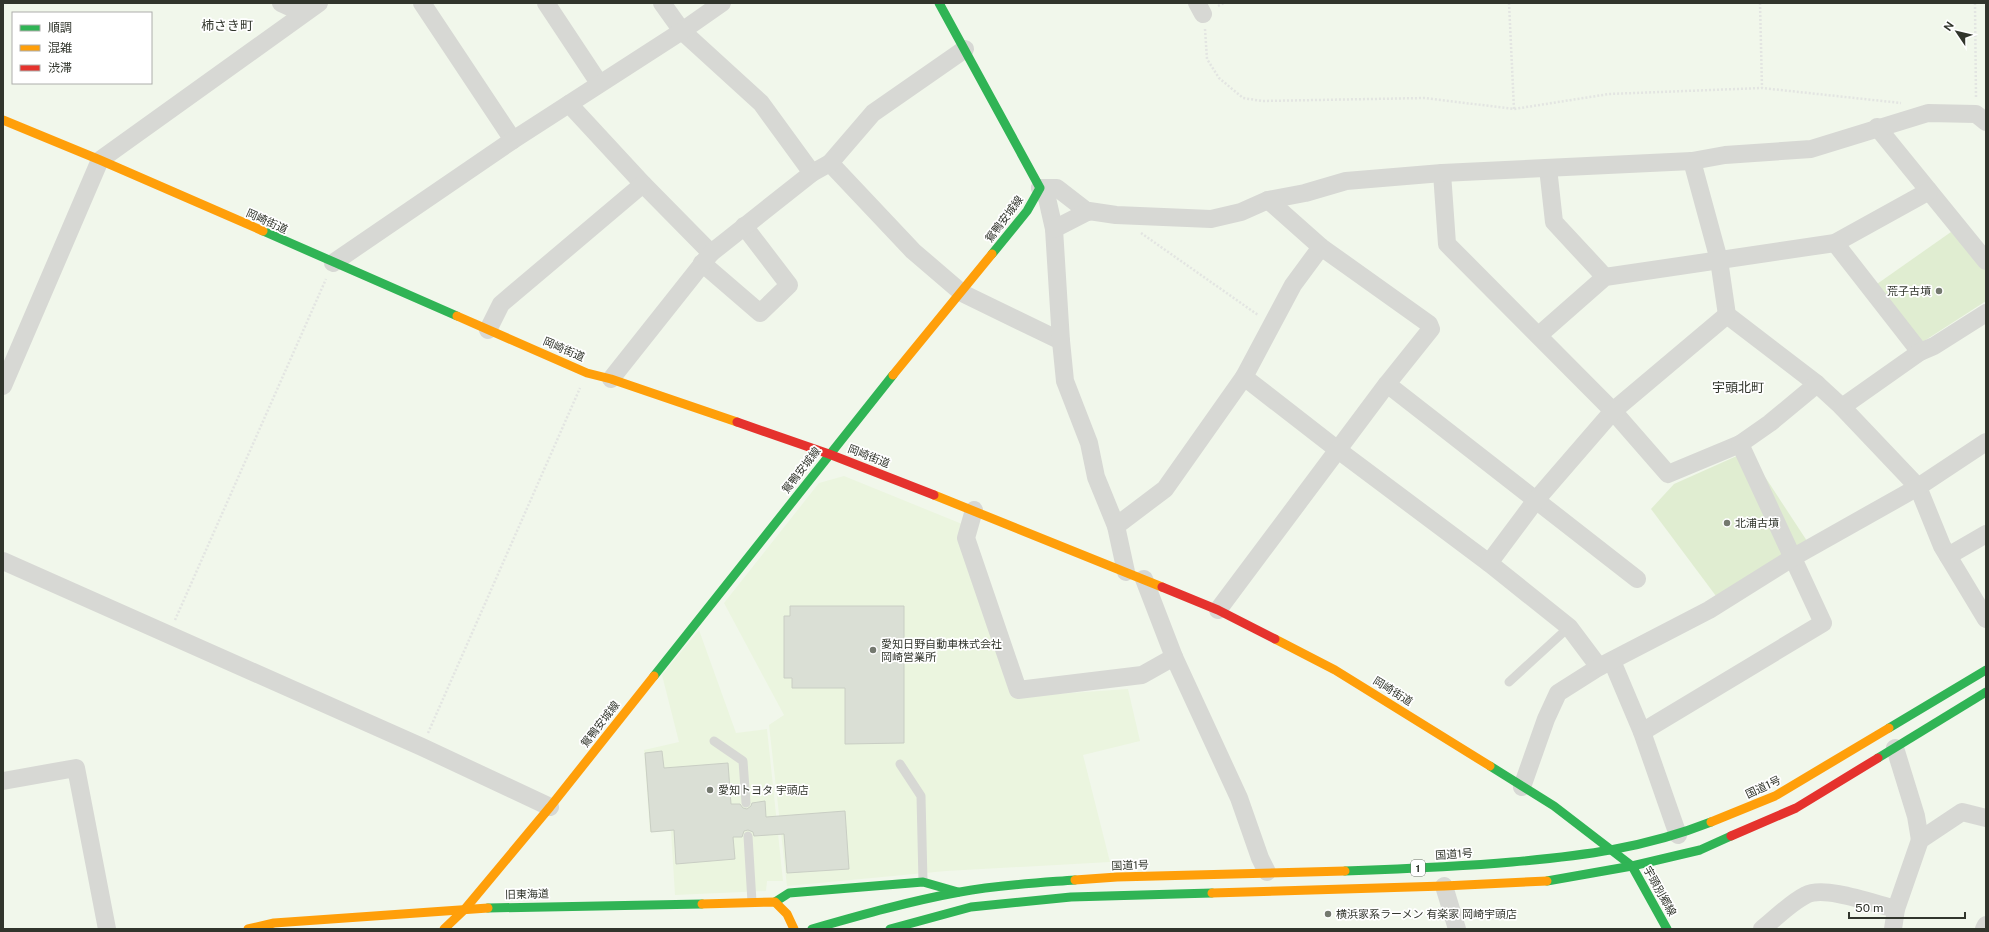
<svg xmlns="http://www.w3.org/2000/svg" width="1989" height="932" font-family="'Public Sans','Noto Sans JP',sans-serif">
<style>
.built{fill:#ebf5df}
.green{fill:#e0edd1}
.building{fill:#dadfd5;stroke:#c9cec4}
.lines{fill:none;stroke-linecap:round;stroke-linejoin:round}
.path{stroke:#e3e5e2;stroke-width:2.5;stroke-dasharray:2 2;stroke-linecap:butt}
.lane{stroke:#d7d8d4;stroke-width:9}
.street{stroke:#d7d8d4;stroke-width:18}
.fast{stroke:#30b455;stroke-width:9}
.slow{stroke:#ff9f0a;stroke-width:9}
.jam{stroke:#e5322d;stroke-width:9}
.poi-dot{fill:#74796f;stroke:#fff;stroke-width:1.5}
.labels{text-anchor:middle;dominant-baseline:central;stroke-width:3.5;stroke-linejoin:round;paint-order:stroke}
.shield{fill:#fff;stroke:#6f726b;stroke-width:1}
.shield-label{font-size:10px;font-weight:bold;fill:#31352c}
.street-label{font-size:11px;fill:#31352c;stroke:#fff}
.poi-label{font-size:11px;fill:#31352c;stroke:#fff;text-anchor:start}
.quarter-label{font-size:13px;fill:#31352c;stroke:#fff}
</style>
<rect width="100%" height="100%" fill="#f1f7eb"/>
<g class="built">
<polygon points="844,476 962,524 958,537 1011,697 1128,689 1140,741 1083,755 1110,862 946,871 787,886 769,725 784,715 724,603 819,483"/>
<polygon points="699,630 736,733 767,729 783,881 767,881 766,891 675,895 671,831 650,832 644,750 679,742 662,675"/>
</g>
<g class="green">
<polygon points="1951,232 1986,271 1986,301 1921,343 1877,284"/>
<polygon points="1748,451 1809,544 1716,596 1651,509 1674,484"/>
</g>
<g class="building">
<polygon points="790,606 904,606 904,743 845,744 845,688 792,688 792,678 784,678 784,616 790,616"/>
<polygon points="662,751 664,768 728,763 731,804 740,804 743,808 747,809 751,806 752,803 765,801 766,817 845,811 849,869 787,873 784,834 754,836 753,832 748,830 744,831 742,837 733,837 735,859 676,864 674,830 651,832 645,753"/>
</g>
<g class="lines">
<g class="path">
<polyline points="1509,3 1514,109"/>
<polyline points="1760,3 1762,88"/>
<polyline points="1975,3 1976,98"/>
<polyline points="1218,6 1224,3"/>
<polyline points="1205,29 1207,59 1219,78 1243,98 1262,101 1425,98 1514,109 1609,94 1762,88 1901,103"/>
<polyline points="1141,233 1258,315"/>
<polyline points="175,620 326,279"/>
<polyline points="428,733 580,388"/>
</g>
<g class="lane">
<polyline points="1509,682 1569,627"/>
<polyline points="714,741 743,761 746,803"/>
<polyline points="900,764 921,796 923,882"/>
<polyline points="748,836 752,902"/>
</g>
<g class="street">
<polyline points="281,3 303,13"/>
<polyline points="422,3 513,140"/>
<polyline points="546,3 599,83"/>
<polyline points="662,3 682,31 761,103 812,173"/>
<polyline points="1197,3 1203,14"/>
<polyline points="569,104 643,184 711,253"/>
<polyline points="1877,127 1986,261"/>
<polyline points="1692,161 1719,260 1727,315 1817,384 1842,407 1918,487 1942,546 1986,619"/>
<polyline points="830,163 913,251 962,293 1061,341"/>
<polyline points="1548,168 1554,222 1605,277"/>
<polyline points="1442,173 1447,244 1613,411 1668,474 1740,444"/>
<polyline points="1040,188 1047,198 1054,229 1061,341 1065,381 1089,443 1096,477 1116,526 1126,572"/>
<polyline points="1040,188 1057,188 1088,212"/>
<polyline points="1054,229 1089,211 1116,215 1211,219 1241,212 1268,200 1305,193 1346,181 1442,173 1692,161 1725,155 1811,149 1928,113 1976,114 1986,122"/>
<polyline points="1835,243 1920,352"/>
<polyline points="333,263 513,140 682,31 722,3"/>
<polyline points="702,263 760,313 789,285 744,226"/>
<polyline points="488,330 501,304 643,184"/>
<polyline points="1539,335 1605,277 1835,243 1929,191"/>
<polyline points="1244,377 1338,450 1489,563 1569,627 1599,667"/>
<polyline points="611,379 711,253 812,173 830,163 873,113 965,49"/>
<polyline points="1387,384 1637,579"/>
<polyline points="3,386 100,160 319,3"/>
<polyline points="1842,407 1920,352 1934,346 1986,313"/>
<polyline points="974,510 966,538 1018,690 1142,675 1174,657"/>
<polyline points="1116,526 1165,489 1244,377 1293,285 1321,247"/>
<polyline points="1948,556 1986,534"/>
<polyline points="3,561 422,747 550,807"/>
<polyline points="1489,563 1536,500 1613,411 1727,315"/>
<polyline points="1144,579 1174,657 1239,798 1260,858 1267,872"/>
<polyline points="1218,610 1387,384 1431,329 1429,324 1321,247 1268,200"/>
<polyline points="1612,661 1642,732 1678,835"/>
<polyline points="1642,732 1823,623 1740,444 1770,423 1817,384"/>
<polyline points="1895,748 1916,816 1920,840"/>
<polyline points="3,781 76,768 107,929"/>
<polyline points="1522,787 1546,719 1558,693 1599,667 1709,610 1792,558 1918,487 1986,442"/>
<polyline points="1444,886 1457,929"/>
<path d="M 1762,929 C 1776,918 1790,903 1806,895 C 1824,885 1875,904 1896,909"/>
<polyline points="1893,929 1896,909 1920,840 1962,812 1986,818"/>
<polyline points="1984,929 1986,925"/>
</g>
<g class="fast">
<polyline points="939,3 1040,188 1027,211 992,254"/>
<polyline points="263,231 457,316"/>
<polyline points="654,676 893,375"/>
<polyline points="1889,728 1986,670"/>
<polyline points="1878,758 1986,692"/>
<polyline points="1490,766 1554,806 1632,866 1667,929"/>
<path d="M 1345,871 C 1401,869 1457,867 1512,862 C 1582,856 1645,848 1711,822"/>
<polyline points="1547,881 1632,866 1700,850 1731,836"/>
<polyline points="775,902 789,893 923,882 958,892"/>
<polyline points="488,908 702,904"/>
<path d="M 812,929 C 861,915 910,901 960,892 C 998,885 1036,883 1075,880"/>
<polyline points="890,929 971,907 1071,897 1212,893"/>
</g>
<g class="slow">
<polyline points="3,120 100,160 263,231"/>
<polyline points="457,316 587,373 611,379 737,422"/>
<polyline points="893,375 992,254"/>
<polyline points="934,495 1162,587"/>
<polyline points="1275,639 1335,670 1490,766"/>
<polyline points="1711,822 1775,796 1889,728"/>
<polyline points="1075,880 1117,877 1345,871"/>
<polyline points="1212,893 1444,886 1547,881"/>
<polyline points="702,904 775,902 787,914 794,929"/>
<polyline points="248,929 274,923 488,908"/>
<polyline points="444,929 465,909 550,807 654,676"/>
</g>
<g class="jam">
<polyline points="737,422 829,454 934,495"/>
<polyline points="1162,587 1218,610 1275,639"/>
<polyline points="1731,836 1796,808 1878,758"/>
</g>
</g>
<g class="poi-dot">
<circle cx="1939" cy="291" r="4"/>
<circle cx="1727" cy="523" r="4"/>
<circle cx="873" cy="650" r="4"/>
<circle cx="710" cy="790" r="4"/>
<circle cx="1328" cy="914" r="4"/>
</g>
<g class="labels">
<rect class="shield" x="1411" y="860" width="14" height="16" rx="3"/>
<g class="shield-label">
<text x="1418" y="868">1</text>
</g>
<g class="street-label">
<text transform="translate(1004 219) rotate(-53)">鴛鴨安城線</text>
<text transform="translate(267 221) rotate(24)">岡崎街道</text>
<text transform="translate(564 349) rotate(23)">岡崎街道</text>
<text transform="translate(869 456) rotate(21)">岡崎街道</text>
<text transform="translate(801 470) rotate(-52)">鴛鴨安城線</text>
<text transform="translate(1393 691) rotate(32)">岡崎街道</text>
<text transform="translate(600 724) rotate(-52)">鴛鴨安城線</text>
<text transform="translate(1763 787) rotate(-25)">国道1号</text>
<text transform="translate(1454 854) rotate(-4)">国道1号</text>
<text transform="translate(1130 865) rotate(-2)">国道1号</text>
<text transform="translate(1660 891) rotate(61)">宇頭別郷線</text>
<text transform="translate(527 894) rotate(-1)">旧東海道</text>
</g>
<g class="poi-label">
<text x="1931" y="291" text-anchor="end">荒子古墳</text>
<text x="1735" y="523">北浦古墳</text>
<text x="881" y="644">愛知日野自動車株式会社<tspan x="881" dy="13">岡崎営業所</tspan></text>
<text x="718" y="790">愛知トヨタ 宇頭店</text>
<text x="1336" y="914">横浜家系ラーメン 有楽家 岡崎宇頭店</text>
</g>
<g class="quarter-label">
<text x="227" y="25">柿さき町</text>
<text x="1738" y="387">宇頭北町</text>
</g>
</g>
<rect width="1989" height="932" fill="none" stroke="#31352c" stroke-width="8"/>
<rect x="12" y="12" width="140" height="72" fill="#ffffff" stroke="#adaeab"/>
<rect x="20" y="25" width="20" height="6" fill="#30b455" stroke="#adaeab"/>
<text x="48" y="32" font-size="12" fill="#31352c">順調</text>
<rect x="20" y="45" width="20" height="6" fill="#ff9f0a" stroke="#adaeab"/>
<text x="48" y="52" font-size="12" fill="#31352c">混雑</text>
<rect x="20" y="65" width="20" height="6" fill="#e5322d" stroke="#adaeab"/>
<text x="48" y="72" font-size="12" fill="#31352c">渋滞</text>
<g transform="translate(1957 32) rotate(305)" stroke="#ffffff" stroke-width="3" paint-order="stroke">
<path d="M0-3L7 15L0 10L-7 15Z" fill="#31352c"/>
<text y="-6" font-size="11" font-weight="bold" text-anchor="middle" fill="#31352c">N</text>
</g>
<path d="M1849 912v6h116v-6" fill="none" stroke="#31352c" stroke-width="2"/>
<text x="1855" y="912" font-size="12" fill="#31352c" stroke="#ffffff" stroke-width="3" paint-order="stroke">50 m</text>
</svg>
